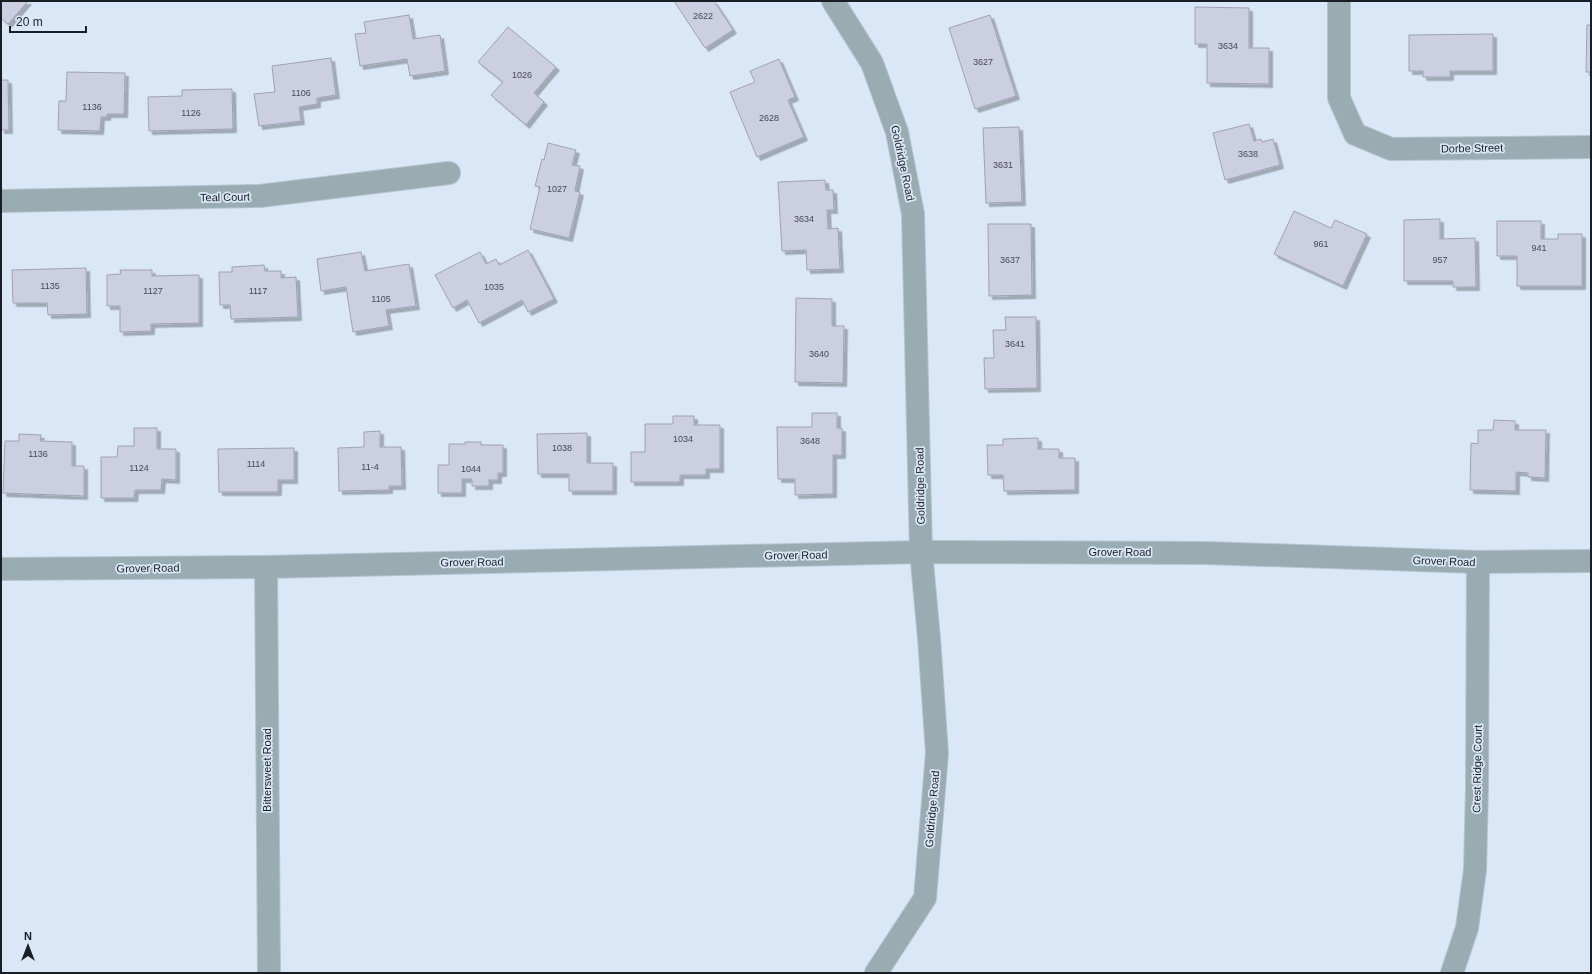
<svg xmlns="http://www.w3.org/2000/svg" width="1592" height="974" font-family="Helvetica,sans-serif">
<style>
.building{fill:#cccee1;stroke:#a0a2b4;filter:url(#shadow)}
.lines{fill:none;stroke-linecap:round;stroke-linejoin:round}
.minor-casing{stroke:#b6c3d0;stroke-width:24}
.minor{stroke:#99acb2;stroke-width:22}
.labels{text-anchor:middle;dominant-baseline:central;stroke-width:3.5;stroke-linejoin:round;paint-order:stroke}
.number-label{font-size:9px;fill:#464a53}
.street-label{font-size:11px;fill:#191e24;stroke:#d9e7f6}
</style>
<defs>
<filter id="shadow"><feDropShadow dx="3.5" dy="3.5" stdDeviation="0" flood-color="#0004"/></filter>
</defs>
<rect width="100%" height="100%" fill="#d9e7f6"/>
<g class="building">
<polygon points="1,1 28,1 8,24 1,18"/>
<polygon points="674,1 714,1 733,30 705,48"/>
<polygon points="1195,7 1249,8 1249,48 1269,48 1269,84 1207,83 1207,44 1195,44"/>
<polygon points="409,15 413,39 440,35 445,71 410,76 407,59 360,66 355,34 366,33 364,22"/>
<polygon points="990,15 1016,96 975,109 949,28"/>
<polygon points="1587,25 1591,25 1591,72 1586,72"/>
<polygon points="508,27 556,67 534,93 544,102 526,125 491,95 503,82 478,62"/>
<polygon points="1493,34 1493,71 1450,71 1450,77 1423,77 1423,71 1409,71 1409,35"/>
<polygon points="331,58 336,95 317,98 317,104 299,107 301,121 259,126 254,94 275,92 272,66"/>
<polygon points="779,59 795,97 788,100 804,137 757,157 730,92 755,82 750,71"/>
<polygon points="67,72 125,73 124,114 107,114 107,117 101,117 100,131 58,130 59,101 66,101"/>
<polygon points="1,80 8,80 9,130 1,130"/>
<polygon points="232,89 233,129 149,131 148,97 182,96 182,90"/>
<polygon points="1249,124 1254,141 1261,139 1262,142 1273,139 1280,165 1225,180 1213,133"/>
<polygon points="1019,127 1022,202 986,203 983,128"/>
<polygon points="548,143 576,150 572,165 580,166 575,191 580,192 569,238 530,229 540,187 535,186 542,159 544,160"/>
<polygon points="825,180 826,190 833,190 834,210 827,210 828,229 838,228 840,269 807,270 806,250 782,251 778,182"/>
<polygon points="1294,211 1331,228 1335,220 1367,234 1343,286 1274,254"/>
<polygon points="1440,219 1440,239 1475,238 1476,287 1453,287 1453,281 1404,281 1404,220"/>
<polygon points="1497,221 1541,221 1541,239 1558,239 1558,234 1582,234 1582,286 1517,286 1517,256 1497,256"/>
<polygon points="988,224 1031,224 1032,295 989,296"/>
<polygon points="528,250 554,299 528,312 522,300 479,323 467,300 453,308 435,275 480,252 486,264 496,259 499,265"/>
<polygon points="361,252 365,271 409,264 416,306 386,310 389,326 353,332 346,287 321,291 317,259"/>
<polygon points="264,265 265,271 281,271 281,278 296,277 298,317 231,319 230,305 220,305 219,272 232,272 232,267"/>
<polygon points="86,268 87,314 48,315 47,303 13,303 12,270"/>
<polygon points="120,270 152,270 152,276 199,275 199,323 151,324 151,331 120,332 120,306 107,306 107,275 121,274"/>
<polygon points="796,298 832,299 832,326 844,326 843,383 795,382"/>
<polygon points="1005,317 1036,317 1037,388 985,389 984,358 994,358 993,330 1006,330"/>
<polygon points="812,413 837,413 837,428 842,428 842,455 833,455 833,494 795,495 795,479 778,479 777,427 812,427"/>
<polygon points="673,416 694,416 694,425 720,425 720,469 706,469 706,475 680,475 680,482 631,482 631,452 645,452 645,424 673,424"/>
<polygon points="1494,420 1515,421 1515,430 1546,430 1545,478 1528,477 1528,473 1516,472 1516,491 1470,490 1471,443 1478,444 1478,430 1493,430"/>
<polygon points="134,428 157,428 157,449 176,449 176,480 162,479 161,490 135,490 134,498 101,498 101,457 117,457 118,446 134,446"/>
<polygon points="380,431 380,447 401,447 402,486 389,486 389,490 339,491 338,448 364,447 364,432"/>
<polygon points="587,433 587,463 613,463 613,491 569,491 569,474 538,474 537,434"/>
<polygon points="19,434 41,435 40,441 72,442 72,466 84,466 84,496 3,493 5,441 19,441"/>
<polygon points="1038,438 1038,449 1059,449 1059,458 1075,458 1075,490 1004,491 1003,475 988,475 987,445 1003,445 1003,439"/>
<polygon points="465,442 481,442 481,445 503,445 503,473 498,473 498,480 489,480 489,486 472,486 472,479 462,479 462,493 438,493 438,465 449,465 449,444 465,444"/>
<polygon points="294,448 294,480 278,480 278,492 219,492 218,449"/>
</g>
<g class="lines">
<g class="minor-casing">
<g id="minor">
<polyline points="833,1 872,63 897,132 913,214 921,552 929,638 937,753 925,898 876,973"/>
<polyline points="1339,1 1339,98 1355,134 1391,149 1591,147"/>
<polyline points="1,201 260,196 449,173"/>
<polyline points="266,567 269,973"/>
<polyline points="1,569 266,567 921,552 1206,553 1478,562 1591,561"/>
<polyline points="1452,973 1467,928 1475,870 1477,789 1478,562"/>
</g>
</g>
<use href="#minor" class="minor"/>
</g>
<g class="labels">
<g class="number-label">
<text x="703" y="16">2622</text>
<text x="1228" y="46">3634</text>
<text x="983" y="62">3627</text>
<text x="522" y="75">1026</text>
<text x="301" y="93">1106</text>
<text x="92" y="107">1136</text>
<text x="191" y="113">1126</text>
<text x="769" y="118">2628</text>
<text x="1248" y="154">3638</text>
<text x="1003" y="165">3631</text>
<text x="557" y="189">1027</text>
<text x="804" y="219">3634</text>
<text x="1321" y="244">961</text>
<text x="1539" y="248">941</text>
<text x="1010" y="260">3637</text>
<text x="1440" y="260">957</text>
<text x="50" y="286">1135</text>
<text x="494" y="287">1035</text>
<text x="153" y="291">1127</text>
<text x="258" y="291">1117</text>
<text x="381" y="299">1105</text>
<text x="1015" y="344">3641</text>
<text x="819" y="354">3640</text>
<text x="683" y="439">1034</text>
<text x="810" y="441">3648</text>
<text x="562" y="448">1038</text>
<text x="38" y="454">1136</text>
<text x="256" y="464">1114</text>
<text x="370" y="467">11-4</text>
<text x="139" y="468">1124</text>
<text x="471" y="469">1044</text>
</g>
<g class="street-label">
<text transform="translate(1472 148) rotate(-1)">Dorbe Street</text>
<text transform="translate(903 163) rotate(78)">Goldridge Road</text>
<text transform="translate(225 197) rotate(-1)">Teal Court</text>
<text transform="translate(920 486) rotate(-91)">Goldridge Road</text>
<text x="1120" y="552">Grover Road</text>
<text transform="translate(796 555) rotate(-1)">Grover Road</text>
<text transform="translate(1444 561) rotate(2)">Grover Road</text>
<text transform="translate(472 562) rotate(-1)">Grover Road</text>
<text transform="translate(148 568) rotate(-1)">Grover Road</text>
<text transform="translate(1477 769) rotate(-89)">Crest Ridge Court</text>
<text transform="translate(267 770) rotate(-90)">Bittersweet Road</text>
<text transform="translate(932 809) rotate(-85)">Goldridge Road</text>
</g>
</g>
<rect width="1592" height="974" fill="none" stroke="#191e24" stroke-width="4"/>
<g transform="translate(28 946)" stroke="#d9e7f6" stroke-width="3" paint-order="stroke">
<path d="M0-3L7 15L0 10L-7 15Z" fill="#191e24"/>
<text y="-6" font-size="11" font-weight="bold" text-anchor="middle" fill="#191e24">N</text>
</g>
<path d="M10 26v6h76v-6" fill="none" stroke="#191e24" stroke-width="2"/>
<text x="16" y="26" font-size="12" fill="#191e24" stroke="#d9e7f6" stroke-width="3" paint-order="stroke">20 m</text>
</svg>
